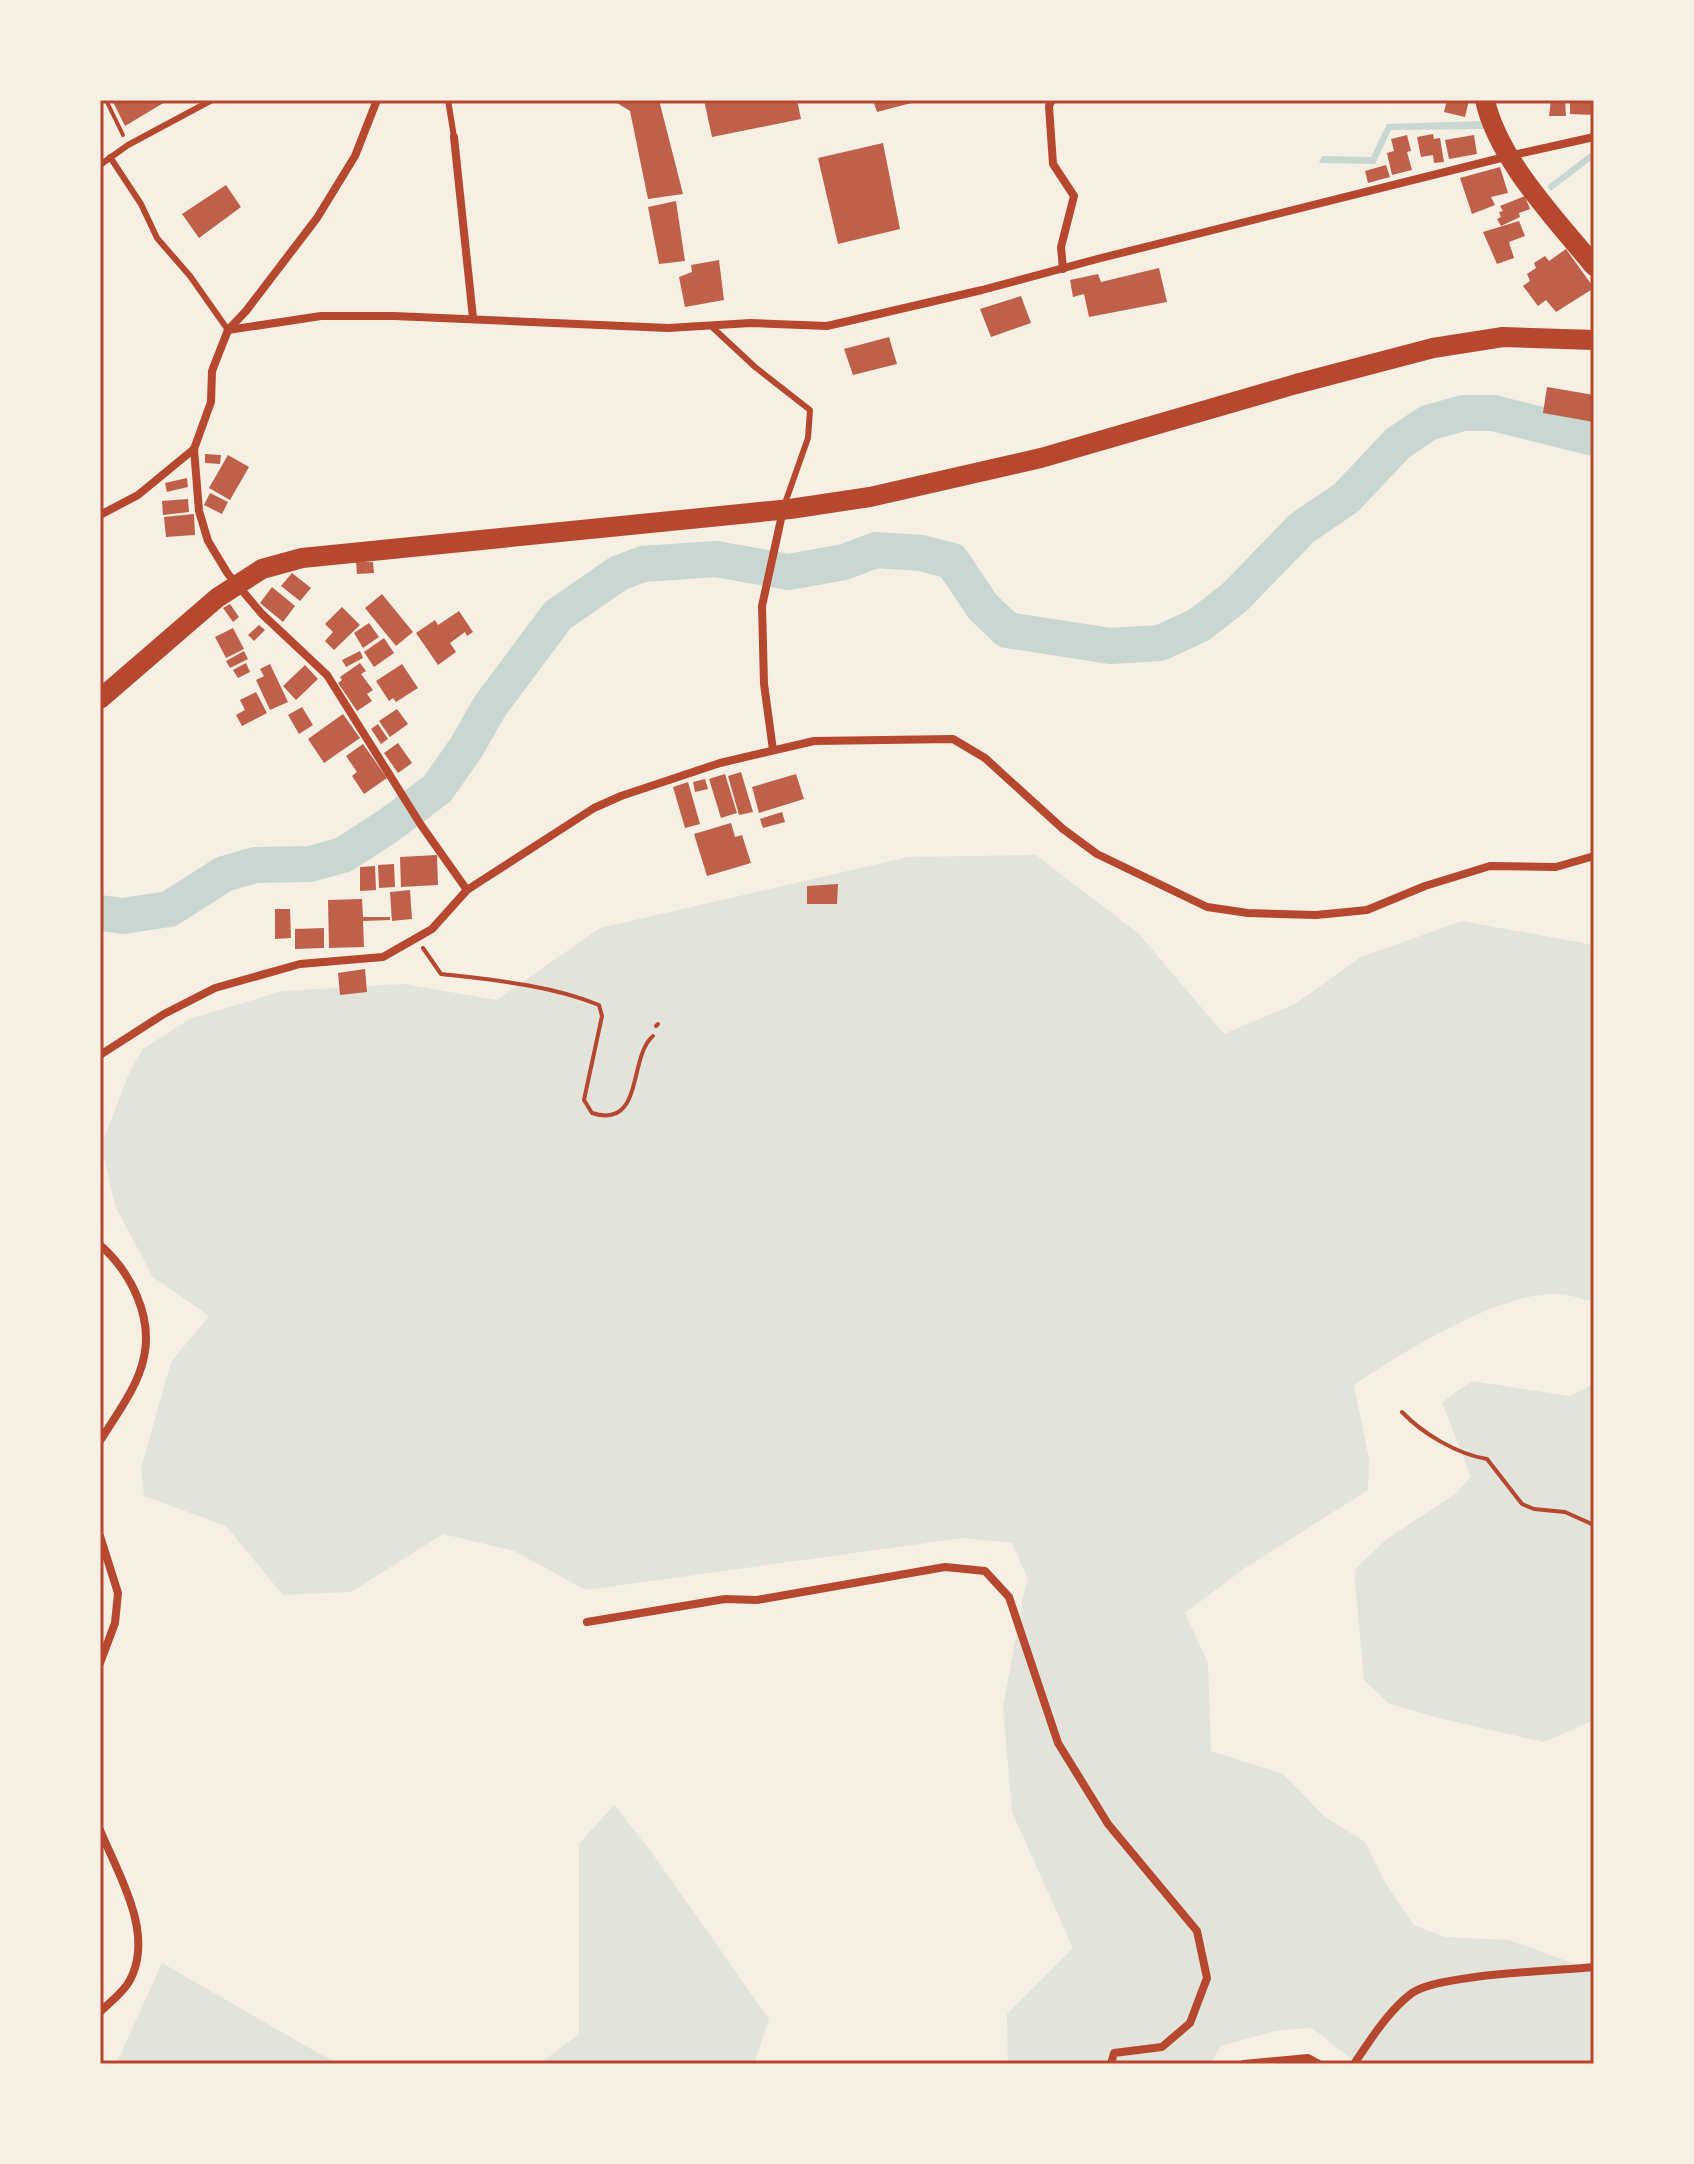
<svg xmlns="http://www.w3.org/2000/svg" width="1694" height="2164" font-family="Jost,sans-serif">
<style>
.green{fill:#e2e4dc}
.water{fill:#c9d6d2}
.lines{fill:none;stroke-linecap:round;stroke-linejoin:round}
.stream{stroke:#c9d6d2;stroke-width:6}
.river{stroke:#c9d6d2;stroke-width:36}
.building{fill:#bf614a}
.path{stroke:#b5482f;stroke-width:4}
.service{stroke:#b5482f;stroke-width:6}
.minor{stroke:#b5482f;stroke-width:8}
.primary{stroke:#b5482f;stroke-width:20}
.trunk{stroke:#b5482f;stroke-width:20}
.neatline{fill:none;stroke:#b5482f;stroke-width:3}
</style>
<rect width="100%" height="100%" fill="#f6efe4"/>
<g class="green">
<path d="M 1036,855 L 1139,934 L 1224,1034 L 1295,1004 L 1361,957 L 1462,921 L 1594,945 L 1594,1302 C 1582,1299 1569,1294 1557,1294 C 1502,1291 1400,1353 1354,1385 L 1369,1459 L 1368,1490 L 1245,1568 L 1185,1613 L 1208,1663 L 1211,1751 L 1283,1774 L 1325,1817 L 1365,1842 L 1387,1886 L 1414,1925 L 1445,1937 L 1509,1940 L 1594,1971 L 1594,2064 L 1358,2064 L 1312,2028 L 1275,2031 L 1221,2046 L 1210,2064 L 1008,2064 L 1007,2014 L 1073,1948 L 1012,1812 L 1003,1707 L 1027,1577 L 1012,1543 L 963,1538 L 586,1590 L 514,1551 L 443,1534 L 351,1592 L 283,1595 L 226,1526 L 144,1496 L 141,1468 L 171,1362 L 209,1316 L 153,1277 L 116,1208 L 101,1146 L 129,1073 L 143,1049 L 190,1019 L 282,991 L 404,984 L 497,1000 L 600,928 L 908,857 Z"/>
<polygon points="1472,1381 1570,1396 1594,1384 1594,1720 1544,1742 1438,1718 1388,1703 1364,1680 1354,1570 1388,1538 1455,1494 1471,1477 1442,1402"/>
<polygon points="614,1805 650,1850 769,2019 754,2064 539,2064 579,2034 579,1844"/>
<polygon points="162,1963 318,2053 341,2064 116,2064"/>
</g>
<polygon class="water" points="1483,121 1485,129 1391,130 1375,164 1319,163 1322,156 1371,157 1387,124"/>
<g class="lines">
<polyline class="stream" points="1551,187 1590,157"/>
<polyline class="river" points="100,913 123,916 169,909 224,874 255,865 310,864 343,855 388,826 437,789 466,748 490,706 558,615 619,573 643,564 716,559 789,572 844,562 876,550 921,553 952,561 983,607 1007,630 1110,646 1160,643 1199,625 1235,597 1302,528 1346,498 1398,443 1428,423 1463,413 1493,413 1594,438"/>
</g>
<g class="building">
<polygon points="116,100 164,100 165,102 125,126 113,102"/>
<polygon points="612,100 659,100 683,194 648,199 630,111"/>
<polygon points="704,100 797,100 801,119 712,137"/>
<polygon points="873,100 919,100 919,101 877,112"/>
<polygon points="1447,100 1469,100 1465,117 1444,112"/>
<polygon points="1551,100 1565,100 1566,116 1549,116"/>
<polygon points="1570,100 1594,100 1594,115 1570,114"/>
<polygon points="1433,134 1434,139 1440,138 1444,162 1434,163 1433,155 1421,157 1417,137"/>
<polygon points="1407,135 1411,151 1407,152 1412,170 1392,175 1387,153 1394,151 1391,139"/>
<polygon points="1474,135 1477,154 1449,159 1445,140"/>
<polygon points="883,143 900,229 838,244 818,158"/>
<polygon points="1386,165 1390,177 1368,183 1365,171"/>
<polygon points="1500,167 1508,193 1491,197 1495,205 1472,214 1460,178"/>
<polygon points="226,185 241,207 199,238 182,214"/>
<polygon points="1525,196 1530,209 1519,213 1520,217 1501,226 1497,219 1501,217 1499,212 1503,211 1500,206"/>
<polygon points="676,201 685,261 659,264 648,207"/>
<polygon points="1519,221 1525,236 1509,242 1514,258 1497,264 1483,232"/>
<polygon points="1566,249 1594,288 1556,312 1546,300 1538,306 1523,286 1530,281 1527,274 1536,268 1534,263 1545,256 1549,261"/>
<polygon points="719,260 724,300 685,307 679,277 692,272 691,265"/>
<polygon points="1159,268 1167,302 1089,317 1084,294 1073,297 1070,280 1098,274 1101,282"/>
<polygon points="1021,296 1031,323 991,337 980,309"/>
<polygon points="889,337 897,364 853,375 844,349"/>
<polygon points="1547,387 1594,395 1594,422 1543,413"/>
<polygon points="205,454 221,455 220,464 205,463"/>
<polygon points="228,455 249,467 230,500 209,488"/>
<polygon points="187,478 188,487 167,492 165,483"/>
<polygon points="210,493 228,502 222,514 204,505"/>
<polygon points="188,499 189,512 163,515 162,501"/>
<polygon points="194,514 195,535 166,537 164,517"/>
<polygon points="356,562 373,562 374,573 357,574"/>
<polygon points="292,573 311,588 300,601 281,586"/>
<polygon points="272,587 295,606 283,622 260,603"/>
<polygon points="382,594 413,632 396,646 365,608"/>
<polygon points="230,604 239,617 233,622 223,608"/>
<polygon points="342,607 360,625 334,650 325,641 333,632 325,624"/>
<polygon points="459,611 473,632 467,636 465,632 450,643 456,652 438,665 416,633 435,620 438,625"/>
<polygon points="369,623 379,637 363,648 354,633"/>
<polygon points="259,625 265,630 254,641 248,635"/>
<polygon points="233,628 244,649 226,658 215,637"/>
<polygon points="384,638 394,653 374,667 364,652"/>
<polygon points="244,651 248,659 230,668 226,661"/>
<polygon points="360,651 363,658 346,667 342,660"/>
<polygon points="246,663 250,672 238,678 233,670"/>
<polygon points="360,663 366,671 361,674 373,690 367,694 372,701 357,711 338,683 342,680 340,677"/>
<polygon points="270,664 288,702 270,710 256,680 264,676 260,669"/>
<polygon points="402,664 418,688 396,702 393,698 389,701 376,681"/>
<polygon points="305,665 318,679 296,700 283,686"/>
<polygon points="256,692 267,713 242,726 236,715 245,710 240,700"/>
<polygon points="302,707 313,725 299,734 288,715"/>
<polygon points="397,709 408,724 390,737 379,721"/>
<polygon points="343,714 360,738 324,763 308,739"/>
<polygon points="378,724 388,739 381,744 371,729"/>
<polygon points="398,743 412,763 398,773 384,753"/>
<polygon points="363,744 387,778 364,794 352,776 357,772 346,756"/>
<polygon points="741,772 753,812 739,815 728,776"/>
<polygon points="725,774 737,813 721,818 709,779"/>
<polygon points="796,774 804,799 759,813 752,787"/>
<polygon points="705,779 708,789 695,792 693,782"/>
<polygon points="688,782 700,824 685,828 673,787"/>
<polygon points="782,812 785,822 763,828 760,819"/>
<polygon points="731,823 735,837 742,835 751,863 707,876 694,834"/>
<polygon points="437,855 438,885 401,887 400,857"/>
<polygon points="394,864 395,887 379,888 378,865"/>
<polygon points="375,866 376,890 360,891 360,867"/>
<polygon points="838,884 837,904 807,904 807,886"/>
<polygon points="410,890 412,919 392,921 390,892"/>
<polygon points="362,899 363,917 390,917 390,920 363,921 364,947 329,948 328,900"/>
<polygon points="275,909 290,909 291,938 275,939"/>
<polygon points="324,928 324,948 295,949 295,929"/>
<polygon points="365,969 367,992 340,995 338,973"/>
</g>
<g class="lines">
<g class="path">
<polyline points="106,100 123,135"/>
<path d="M 423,948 L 441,974 C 493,980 550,985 599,1005 L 602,1016 L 584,1100 L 592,1113 C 644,1130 628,1057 653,1036"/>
<polyline points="656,1026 658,1024"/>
<path d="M 1402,1412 C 1423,1434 1457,1454 1487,1459 L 1522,1504 L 1534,1509 L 1565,1512 L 1594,1525"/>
</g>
<g class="service">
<polyline points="448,100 454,137"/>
<polyline points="110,157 141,204 157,238 190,276 228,330"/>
<polyline points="100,165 128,145 212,100"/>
<polyline points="711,326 755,367 810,410 808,438 784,506"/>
</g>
<g class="minor">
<polyline points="377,100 355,156 317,218 246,311 228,330 212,371 211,402 194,449 199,511 208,541 228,574 262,614 327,675 421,825 467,890"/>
<polyline points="1052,100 1049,106 1053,164 1074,196 1061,247 1063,269"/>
<polyline points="454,137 473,318"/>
<polyline points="228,330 321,316 394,316 668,328 751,323 827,326 982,290 1101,258 1509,156 1594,137"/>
<polyline points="100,515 138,495 194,449"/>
<polyline points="773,750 764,684 762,606 783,510"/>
<polyline points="100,1055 164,1014 215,988 300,964 383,957 432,929 467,890 594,808 621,796 720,763 814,741 953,739 985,758 1063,829 1097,854 1207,907 1248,913 1316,915 1367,910 1425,886 1490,866 1556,867 1594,856"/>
<path d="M 100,1245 C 130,1271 153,1316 144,1357 C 138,1387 116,1415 100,1441"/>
<polyline points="100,1536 118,1593 115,1623 100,1663"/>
<polyline points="587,1622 725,1599 757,1600 945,1567 985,1571 1009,1597 1058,1743 1108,1824 1197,1931 1207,1978 1190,2023 1162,2047 1114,2053 1111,2064"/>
<path d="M 100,1830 C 118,1874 155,1933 130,1980 C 124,1992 110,2002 100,2012"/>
<polyline points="1244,2064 1308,2058 1319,2064"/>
<path d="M 1354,2064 C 1371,2039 1388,2011 1412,1993 C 1438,1974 1557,1971 1594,1967"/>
</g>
<path class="primary" d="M 1485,100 C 1498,160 1556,219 1594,266"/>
<polyline class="trunk" points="100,699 217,598 262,569 302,558 790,509 870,497 1041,458 1296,384 1433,348 1503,337 1594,340"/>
</g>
<rect width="1694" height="2164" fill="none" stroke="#f6efe4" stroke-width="204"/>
<rect x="102" y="102" width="1490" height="1960" class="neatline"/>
</svg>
